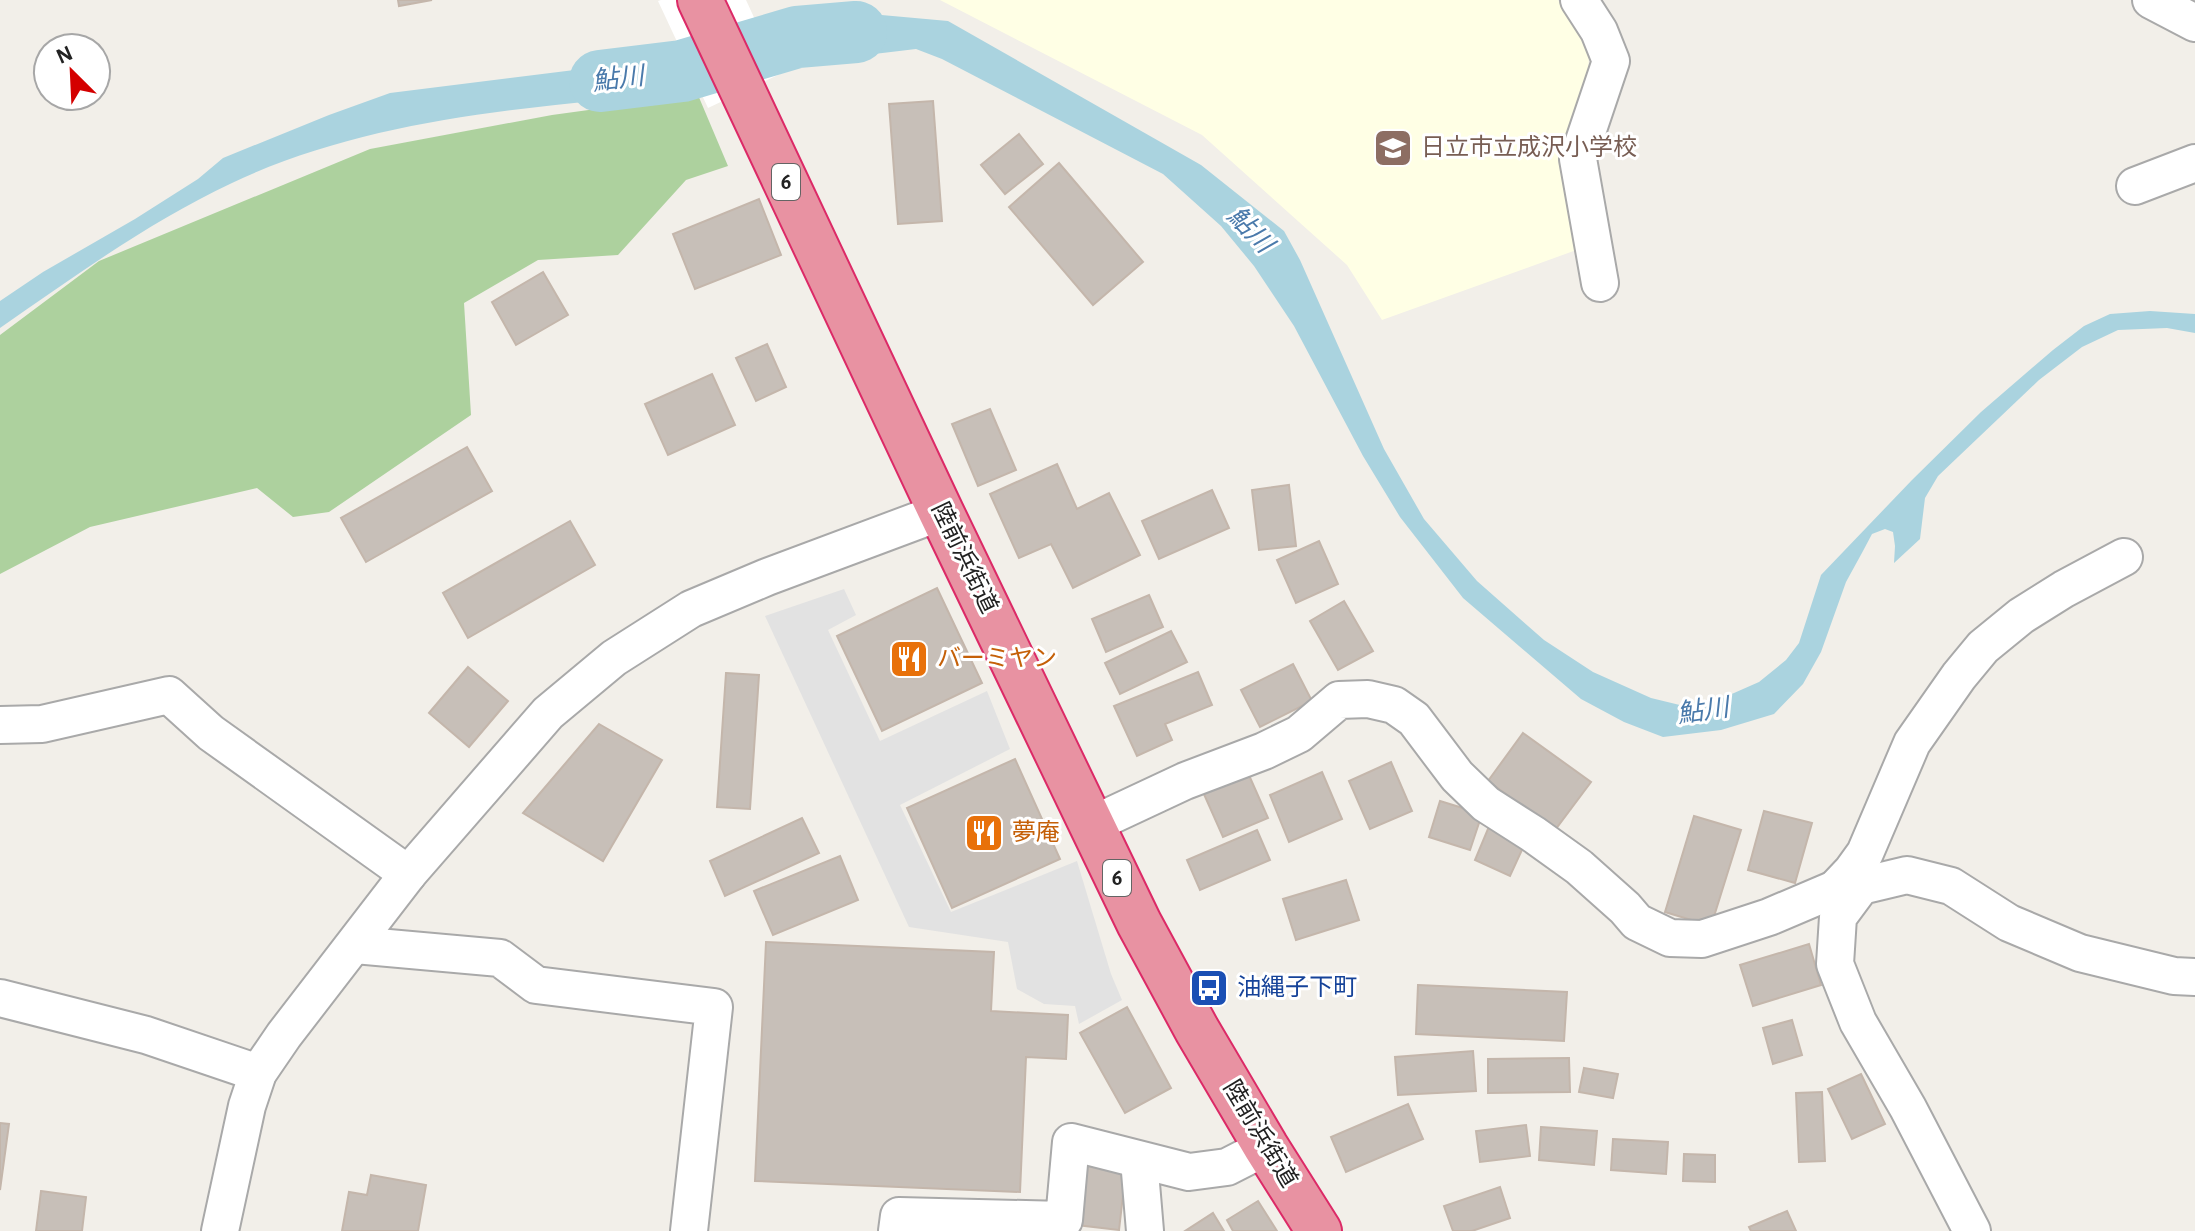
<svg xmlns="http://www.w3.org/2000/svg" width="2195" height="1231" font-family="'Alegreya Sans','Noto Sans JP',sans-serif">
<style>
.education{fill:#ffffe5}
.forest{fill:#add19e}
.parking{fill:#e2e2e2}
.water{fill:#aad3df}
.pier{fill:#fff}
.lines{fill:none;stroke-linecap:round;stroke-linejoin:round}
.river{stroke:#aad3df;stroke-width:62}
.building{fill:#c7bfb8;stroke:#c4b6ab;stroke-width:2}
.minor-casing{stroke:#a9a9a9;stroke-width:40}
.highway-casing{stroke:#dc2a67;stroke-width:48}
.minor{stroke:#fff;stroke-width:36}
.highway{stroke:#e892a2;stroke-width:44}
.labels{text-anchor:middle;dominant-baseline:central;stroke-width:6;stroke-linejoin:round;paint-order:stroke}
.shield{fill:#fff;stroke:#646464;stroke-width:2}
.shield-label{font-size:22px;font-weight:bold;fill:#222}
.education-label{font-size:24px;fill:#785e54;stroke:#fff;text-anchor:start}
.street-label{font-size:24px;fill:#222;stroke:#fff}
.food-label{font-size:24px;fill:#c56008;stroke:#fff;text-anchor:start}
.transit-label{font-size:24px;fill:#164399;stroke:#fff;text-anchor:start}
.water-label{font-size:26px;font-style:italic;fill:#4a7aab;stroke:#fff}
</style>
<rect width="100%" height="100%" fill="#f2efe9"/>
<polygon class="education" points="940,0 1558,0 1589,52 1582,248 1382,320 1347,265 1202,135"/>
<polygon class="forest" points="698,95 728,166 686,180 618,255 538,260 464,303 471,415 329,512 293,517 257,488 90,527 0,574 0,335 99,261 370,149 552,115"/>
<polygon class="parking" points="844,589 856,615 828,630 880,741 987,691 1010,749 900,805 951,912 1077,861 1111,974 1122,1000 1079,1024 1075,1006 1044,1004 1017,989 1008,942 909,927 765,616"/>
<g class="water">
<polygon points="826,10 948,21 1201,165 1284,231 1300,260 1384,449 1424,519 1477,581 1544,640 1593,672 1651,698 1688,707 1709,704 1759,682 1786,660 1799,643 1821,575 1912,480 1981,412 2053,350 2084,326 2110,314 2150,311 2195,314 2195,333 2167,328 2118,330 2082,347 2039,380 1938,476 1925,498 1920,539 1894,563 1895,546 1893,532 1885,529 1872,534 1863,551 1846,582 1821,652 1803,684 1774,714 1721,730 1663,737 1624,722 1581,699 1463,598 1400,517 1363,456 1294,326 1254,266 1221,226 1163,174 942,59 916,49 782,65 765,26"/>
<path d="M 679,57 L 695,92 C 542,106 373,116 232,183 C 149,222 75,276 0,328 L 0,301 L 43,272 L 135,219 L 198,179 L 223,158 L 329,115 L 390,93 Z"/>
</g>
<polygon class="pier" points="661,0 746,0 780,74 708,108 658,1"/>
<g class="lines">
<polyline class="river" points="600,81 682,71 797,37 856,32"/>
</g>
<g class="building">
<polygon points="398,0 432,0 399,6"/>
<polygon points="933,101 942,221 898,224 889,104"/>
<polygon points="1019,134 1043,164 1005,194 981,165"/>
<polygon points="1059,163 1143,262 1093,305 1009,207"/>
<polygon points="759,199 781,255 695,289 673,234"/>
<polygon points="543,272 568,315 516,345 492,302"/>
<polygon points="767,344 786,387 756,401 736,358"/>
<polygon points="712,374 735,425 668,455 645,404"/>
<polygon points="990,409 1016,470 978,486 952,424"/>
<polygon points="467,447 492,491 366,562 341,518"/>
<polygon points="1057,464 1077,509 1109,493 1140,555 1073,588 1051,544 1019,558 990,494"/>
<polygon points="1289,485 1296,546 1259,550 1252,490"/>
<polygon points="1212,490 1229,528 1159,559 1142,521"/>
<polygon points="570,521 595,565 468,638 443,593"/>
<polygon points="1319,541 1338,584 1296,603 1277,560"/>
<polygon points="937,588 982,683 882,731 837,636"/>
<polygon points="1149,595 1163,627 1106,652 1092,619"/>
<polygon points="1344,601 1373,651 1338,670 1310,621"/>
<polygon points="1171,631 1187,662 1120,694 1105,663"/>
<polygon points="1293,664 1312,701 1260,727 1241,690"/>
<polygon points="468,667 508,701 469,747 429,713"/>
<polygon points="1198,672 1212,705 1165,724 1172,740 1137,756 1114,706"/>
<polygon points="726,673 759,675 750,809 717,807"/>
<polygon points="599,724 662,760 603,861 523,813"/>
<polygon points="1523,733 1591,782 1555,830 1488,781"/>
<polygon points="1015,759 1060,859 952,908 907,808"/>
<polygon points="1391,762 1412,811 1370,829 1349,781"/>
<polygon points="1322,772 1342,819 1289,842 1270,795"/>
<polygon points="1248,773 1268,818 1223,837 1203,792"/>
<polygon points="1440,801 1482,814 1470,850 1429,837"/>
<polygon points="1764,811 1812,823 1795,883 1748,870"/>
<polygon points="1694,816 1741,830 1711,926 1665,912"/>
<polygon points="802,818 819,853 725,896 710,861"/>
<polygon points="1490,824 1526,841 1510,876 1475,860"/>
<polygon points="1257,830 1270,860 1200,890 1187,860"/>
<polygon points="840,856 858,900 773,935 754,891"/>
<polygon points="1346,880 1359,920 1296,940 1283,899"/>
<polygon points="766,942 994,952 991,1011 1068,1015 1066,1059 1026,1057 1020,1192 755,1181"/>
<polygon points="1809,944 1821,985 1753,1006 1740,965"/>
<polygon points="1418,985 1567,992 1564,1041 1416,1034"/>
<polygon points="1127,1007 1171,1088 1125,1113 1080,1033"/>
<polygon points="1792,1020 1802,1055 1773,1064 1763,1028"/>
<polygon points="1473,1051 1476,1091 1398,1095 1395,1057"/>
<polygon points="1569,1058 1570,1092 1488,1093 1488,1059"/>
<polygon points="1584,1068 1618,1074 1613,1098 1579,1092"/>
<polygon points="1861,1074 1885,1124 1852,1139 1828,1089"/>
<polygon points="1822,1092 1825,1161 1799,1162 1796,1093"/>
<polygon points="1408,1104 1423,1139 1346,1172 1331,1137"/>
<polygon points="0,1123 9,1124 0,1190"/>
<polygon points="1526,1125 1530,1156 1480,1162 1476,1131"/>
<polygon points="1541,1127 1597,1131 1594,1165 1539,1160"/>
<polygon points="1613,1139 1668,1142 1666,1174 1611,1170"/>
<polygon points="1684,1154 1715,1155 1715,1182 1683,1181"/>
<polygon points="1084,1164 1126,1169 1119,1230 1077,1225"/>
<polygon points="371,1175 426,1185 418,1231 342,1231 349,1192 367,1195"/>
<polygon points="1500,1187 1510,1218 1472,1231 1453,1231 1444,1206"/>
<polygon points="41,1191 86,1197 82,1231 36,1231"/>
<polygon points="1258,1201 1277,1231 1233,1231 1227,1220"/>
<polygon points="1787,1211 1796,1231 1751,1231 1749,1227"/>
<polygon points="1213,1213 1224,1231 1185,1231"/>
</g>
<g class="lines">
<g class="minor-casing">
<g id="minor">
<polyline points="1579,0 1599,31 1611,61 1578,159 1600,283"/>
<polyline points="2151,0 2195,23"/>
<polyline points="2135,186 2195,163"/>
<polyline points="0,725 42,724 169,695 211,733 408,874"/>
<polyline points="1091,825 1185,781 1264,751 1299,734 1339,700 1368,699 1394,705 1414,719 1457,776 1486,804 1533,834 1579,867 1625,908 1637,922 1670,938 1702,939 1769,917 1835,889 1861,886"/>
<polyline points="1835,889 1852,871 1865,853 1912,743 1959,676 1983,647 2021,616 2064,589 2124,557"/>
<polyline points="355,945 500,958 536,985 714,1007 689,1231"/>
<polyline points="0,998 146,1035 258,1073"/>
<polyline points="1139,1160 1145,1231"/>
<polyline points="220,1231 247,1106 258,1073 284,1035 408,874 548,713 614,658 691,609 767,577 941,512"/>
<polyline points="897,1231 899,1216 1064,1220 1071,1142 1189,1172 1227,1167 1266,1147"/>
<polyline points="1972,1231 1908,1108 1858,1022 1835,964 1838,917 1861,886 1907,875 1951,886 2009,923 2080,953 2174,976 2195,977"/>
</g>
</g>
<g class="highway-casing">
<polyline id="highway" points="700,0 941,512 1139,923 1197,1030 1266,1147 1319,1231"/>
</g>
<use href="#minor" class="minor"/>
<use href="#highway" class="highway"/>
</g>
<defs>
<g id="school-square" transform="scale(2)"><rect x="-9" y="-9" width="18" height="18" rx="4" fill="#8d6e63" stroke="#fff"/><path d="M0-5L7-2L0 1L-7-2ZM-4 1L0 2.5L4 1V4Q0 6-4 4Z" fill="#fff"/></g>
<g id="restaurant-square" transform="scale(2)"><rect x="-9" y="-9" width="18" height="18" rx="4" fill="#e8710a" stroke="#fff"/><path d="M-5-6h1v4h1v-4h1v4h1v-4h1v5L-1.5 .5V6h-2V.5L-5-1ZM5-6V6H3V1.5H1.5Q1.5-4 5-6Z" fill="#fff"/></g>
<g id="bus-square" transform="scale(2)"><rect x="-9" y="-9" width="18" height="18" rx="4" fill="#1a4fb4" stroke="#fff"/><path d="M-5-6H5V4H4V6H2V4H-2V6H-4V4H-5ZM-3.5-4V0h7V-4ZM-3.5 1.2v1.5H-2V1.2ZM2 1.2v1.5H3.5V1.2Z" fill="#fff"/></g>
</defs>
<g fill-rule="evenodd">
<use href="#school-square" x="1393" y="148"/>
<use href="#restaurant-square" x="909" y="659"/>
<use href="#restaurant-square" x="984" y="833"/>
<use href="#bus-square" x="1209" y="988"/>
</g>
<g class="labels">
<g class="shield">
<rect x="772" y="164" width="28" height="36" rx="6"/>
<rect x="1103" y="860" width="28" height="36" rx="6"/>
</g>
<g class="shield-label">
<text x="786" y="182">6</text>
<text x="1117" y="878">6</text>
</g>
<g class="education-label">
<text x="1421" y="148">日立市立成沢小学校</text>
</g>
<g class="street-label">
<text transform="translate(964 558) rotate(64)">陸前浜街道</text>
<text transform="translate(1260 1134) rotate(59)">陸前浜街道</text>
</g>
<g class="food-label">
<text x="937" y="659">バーミヤン</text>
<text x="1012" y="833">夢庵</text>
</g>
<g class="transit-label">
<text x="1237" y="988">油縄子下町</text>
</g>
<g class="water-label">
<text transform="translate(618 79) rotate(-7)">鮎川</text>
<text transform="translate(1250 230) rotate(46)">鮎川</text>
<text transform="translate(1703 711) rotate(-8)">鮎川</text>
</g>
</g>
<g transform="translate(72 72) rotate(336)"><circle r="38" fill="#ffffff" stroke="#a7a7a7" stroke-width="2"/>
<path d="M0-6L14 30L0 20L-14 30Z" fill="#d40000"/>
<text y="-12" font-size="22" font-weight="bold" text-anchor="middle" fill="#222222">N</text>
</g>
</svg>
